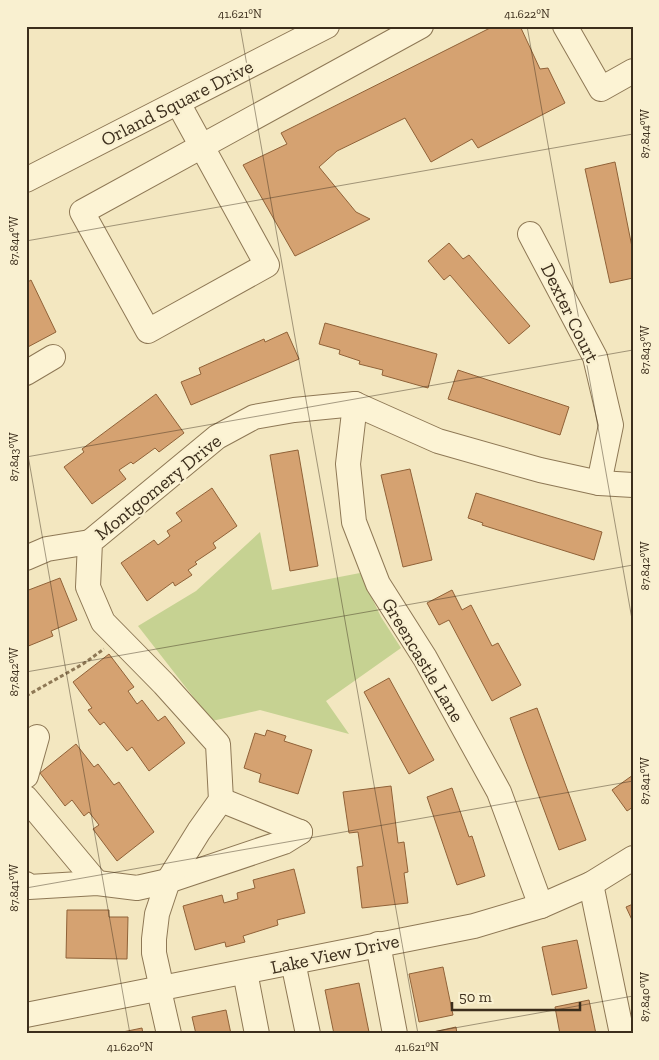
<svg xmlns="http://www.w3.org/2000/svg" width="659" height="1060" font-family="'Zilla Slab',serif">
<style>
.green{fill:#c6d292}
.building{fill:#d5a271;stroke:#906238}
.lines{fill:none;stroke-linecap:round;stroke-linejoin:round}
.minor-casing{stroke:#8e7855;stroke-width:26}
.path{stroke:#8e7855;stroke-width:3;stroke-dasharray:4 2.5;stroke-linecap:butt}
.minor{stroke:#fcf3d4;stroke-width:24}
.ticks{fill:none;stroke:#3c2e1c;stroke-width:1;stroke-opacity:0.45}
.labels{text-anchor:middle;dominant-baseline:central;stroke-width:4.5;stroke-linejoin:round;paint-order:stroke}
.street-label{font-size:19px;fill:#3c2e1c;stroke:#f9f0d0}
.neatline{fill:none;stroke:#3c2e1c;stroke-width:2}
.ticks-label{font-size:12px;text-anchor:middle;fill:#3c2e1c}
</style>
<rect width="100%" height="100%" fill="#f3e7c0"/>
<polygon class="green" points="260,532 272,590 360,573 381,617 401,648 326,701 349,734 260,710 212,721 138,626 196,591"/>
<g class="building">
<polygon points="494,26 520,26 540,69 548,68 565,103 478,148 472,139 431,162 405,118 337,151 319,167 356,212 370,219 295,256 243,165 287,144 281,133"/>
<polygon points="615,162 633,252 633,278 610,283 585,169"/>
<polygon points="449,243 463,259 469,255 530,326 509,344 450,275 444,280 428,261"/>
<polygon points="31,280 56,332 26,348 26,283"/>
<polygon points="325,323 437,354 428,388 382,375 383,370 359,364 360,361 339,354 340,350 319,344"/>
<polygon points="287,332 299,359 191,405 181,382 201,374 199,368 264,339 265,342"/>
<polygon points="458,370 569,407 560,435 448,399"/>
<polygon points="156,394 184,433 159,452 155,448 133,464 131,462 119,470 126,479 92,504 64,467 84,452 82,449"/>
<polygon points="298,450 318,566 290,571 270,455"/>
<polygon points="410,469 432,560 403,567 381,475"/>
<polygon points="212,488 237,526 213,543 216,548 195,562 197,564 188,570 192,575 175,586 173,582 147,601 121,563 154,540 158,545 170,536 167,531 182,521 176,513"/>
<polygon points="476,493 602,532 594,560 482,525 483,523 468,518"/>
<polygon points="60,578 77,620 51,631 53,636 26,647 26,591"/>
<polygon points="452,590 462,610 471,605 492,646 498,643 521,685 492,701 449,620 439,625 427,603"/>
<polygon points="109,654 134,687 128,691 137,704 142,700 158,721 165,716 185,743 149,771 132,747 127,751 104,722 100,725 88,710 92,708 73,682"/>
<polygon points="389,678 434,760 409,774 364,692"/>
<polygon points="537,708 586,840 559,850 510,718"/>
<polygon points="267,730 286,736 284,741 312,750 298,794 259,782 261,774 244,768 255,733 265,736"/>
<polygon points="76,744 94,767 98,764 114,785 119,782 154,832 117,861 93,829 99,825 89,812 84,816 72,800 65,806 40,773"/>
<polygon points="633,775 633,807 627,811 612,790"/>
<polygon points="391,786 398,843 404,842 408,872 404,873 408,903 362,908 357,867 363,866 358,832 349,833 343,792"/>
<polygon points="452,788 469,837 472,836 485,876 457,885 427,797"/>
<polygon points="294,869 305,913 277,920 278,925 243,936 245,942 226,947 225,942 195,950 183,906 222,895 224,903 238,899 237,893 255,888 253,880"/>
<polygon points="633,904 633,922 626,907"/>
<polygon points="67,910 109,910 109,917 128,917 127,959 66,958"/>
<polygon points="577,940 587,988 552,995 542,947"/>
<polygon points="443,967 453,1015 419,1022 409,974"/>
<polygon points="359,983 369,1032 334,1034 325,990"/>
<polygon points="589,1000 596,1034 560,1034 555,1007"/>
<polygon points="226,1010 231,1034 196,1034 192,1017"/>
<polygon points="456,1027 457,1034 424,1034"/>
<polygon points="142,1028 143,1034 113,1034"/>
</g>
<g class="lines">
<g class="minor-casing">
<g id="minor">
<polyline points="565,26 601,89 633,71"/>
<polyline points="178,103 267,265 148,331 82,212 421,26"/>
<polyline points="26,180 327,26"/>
<polyline points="530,234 595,357 611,425 599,483"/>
<polyline points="26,373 53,357"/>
<polyline points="355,404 348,464 354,522 378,584 425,658 499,792 541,906"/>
<polyline points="26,558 47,549 90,542"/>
<polyline points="26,776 37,737"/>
<polyline points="26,798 97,883"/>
<polyline points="221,800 300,832"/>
<polyline points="26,884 29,887 97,883 137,888 168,881 284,842 300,832"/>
<polyline points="591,884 622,1034"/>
<polyline points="378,944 395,1034"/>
<polyline points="293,962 308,1034"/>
<polyline points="245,972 257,1034"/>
<polyline points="162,989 154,953 154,939 157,914 168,881 199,831 221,800 218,744 164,684 103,622 88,587 90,542 217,437 254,417 294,410 355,404 438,441 540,470 599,483 633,485"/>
<polyline points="159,990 169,1034"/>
<polyline points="26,1015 474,926 541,906 591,884 633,858"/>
</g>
</g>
<polyline class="path" points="26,696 83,664 104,649"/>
<use href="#minor" class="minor"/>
</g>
<path class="ticks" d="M 240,26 L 418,1034M 527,26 L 633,625M 26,241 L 633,134M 26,444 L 130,1034M 26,457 L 633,350M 26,672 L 633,565M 26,888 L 633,781M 421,1034 L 633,996"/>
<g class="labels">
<g class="street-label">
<text transform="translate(177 103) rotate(-27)">Orland Square Drive</text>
<text transform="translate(570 313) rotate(64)">Dexter Court</text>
<text transform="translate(158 487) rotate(-39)">Montgomery Drive</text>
<text transform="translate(423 660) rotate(59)">Greencastle Lane</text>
<text transform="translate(335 954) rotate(-12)">Lake View Drive</text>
</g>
</g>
<rect width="659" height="1060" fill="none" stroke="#f9f0d0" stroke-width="55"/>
<path d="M452 1002v8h128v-8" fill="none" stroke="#3c2e1c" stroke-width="2.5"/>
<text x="459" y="1002" font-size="15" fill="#3c2e1c" stroke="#f9f0d0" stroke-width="4" paint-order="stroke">50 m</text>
<rect x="28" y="28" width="604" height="1004" class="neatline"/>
<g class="ticks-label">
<text x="240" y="18">41.621°N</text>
<text x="527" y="18">41.622°N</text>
<text transform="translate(645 134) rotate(-90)" y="4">87.844°W</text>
<text transform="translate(14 241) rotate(-90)" y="4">87.844°W</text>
<text transform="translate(645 350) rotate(-90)" y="4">87.843°W</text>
<text transform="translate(14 457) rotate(-90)" y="4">87.843°W</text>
<text transform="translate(645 566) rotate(-90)" y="4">87.842°W</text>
<text transform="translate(14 672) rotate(-90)" y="4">87.842°W</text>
<text transform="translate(645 781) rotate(-90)" y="4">87.841°W</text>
<text transform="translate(14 888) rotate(-90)" y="4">87.841°W</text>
<text transform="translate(645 997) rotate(-90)" y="4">87.840°W</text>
<text x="130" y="1051">41.620°N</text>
<text x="417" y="1051">41.621°N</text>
</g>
</svg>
